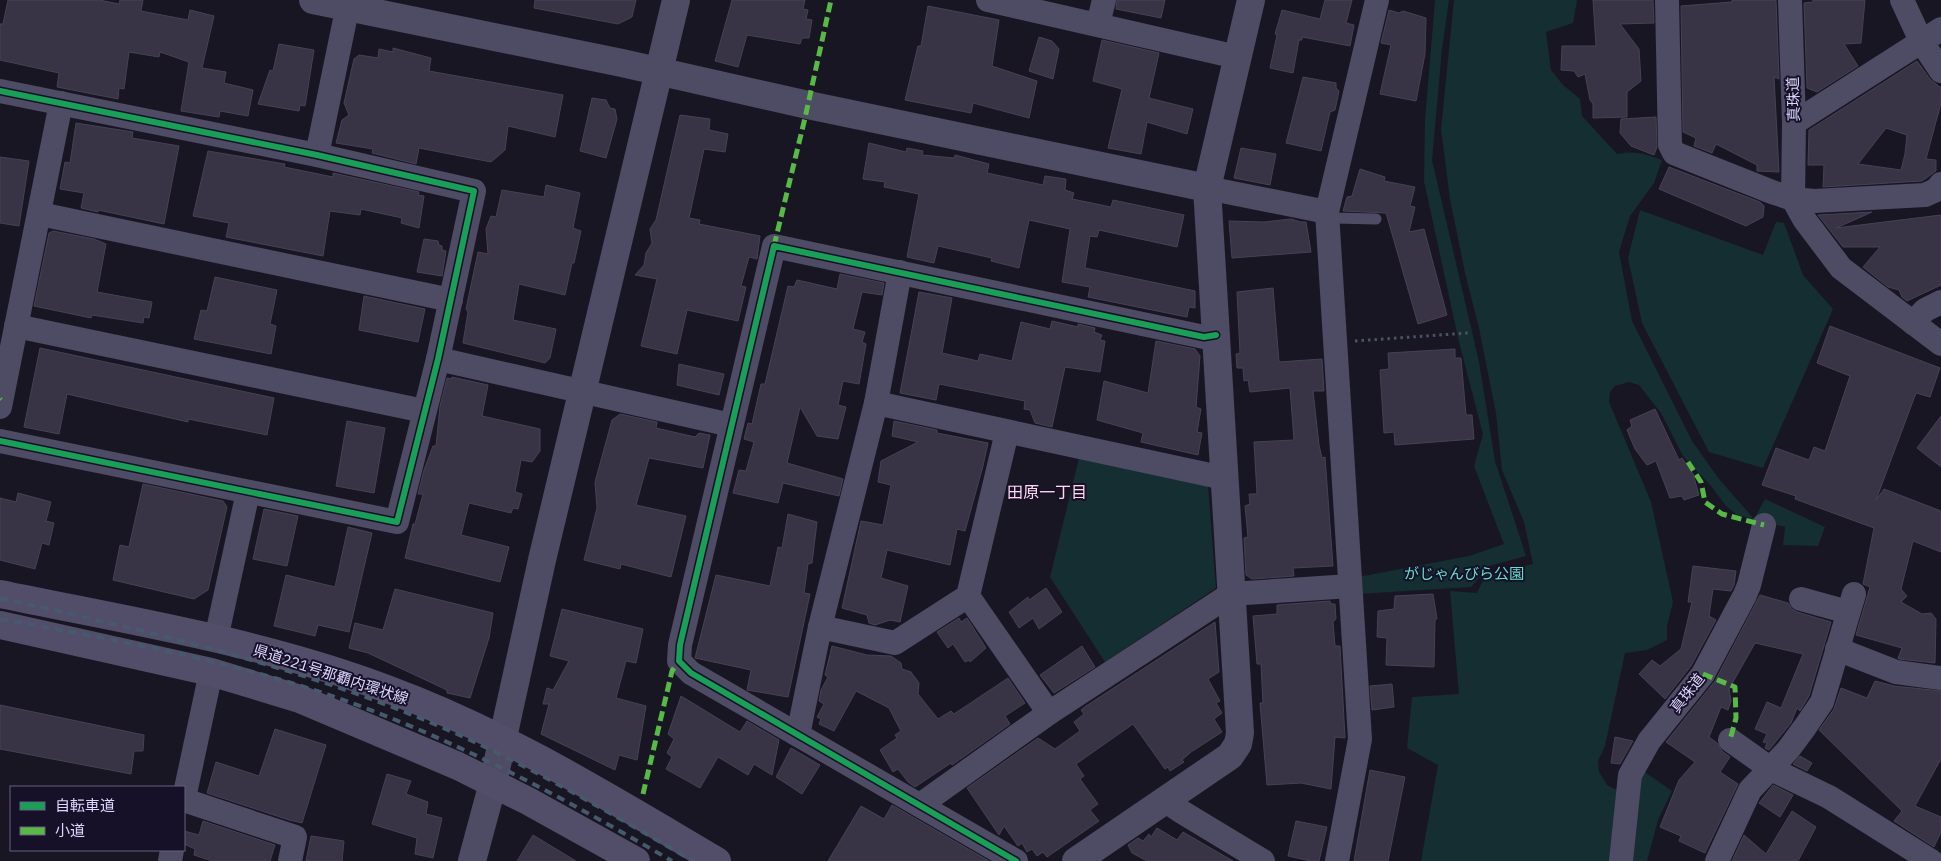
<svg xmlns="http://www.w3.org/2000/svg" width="1941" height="861" font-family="'IBM Plex Sans','Noto Sans JP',sans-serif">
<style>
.green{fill:#142e31}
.building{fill:#383445;stroke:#464156;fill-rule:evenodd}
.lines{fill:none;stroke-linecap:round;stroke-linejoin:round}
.path{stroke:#495464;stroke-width:3;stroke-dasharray:2.5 4;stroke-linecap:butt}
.service{stroke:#4e4b64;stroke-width:11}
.minor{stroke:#4e4b64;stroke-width:24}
.tertiary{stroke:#4e4b64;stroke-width:28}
.secondary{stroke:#524e6a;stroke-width:28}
.rail{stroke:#47596d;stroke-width:4;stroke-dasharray:8 6;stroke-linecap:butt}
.quiet{stroke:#58b947;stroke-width:5;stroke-dasharray:10 5;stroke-linecap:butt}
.cycleway-casing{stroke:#161029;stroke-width:9}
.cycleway{stroke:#1a9f57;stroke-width:6}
.labels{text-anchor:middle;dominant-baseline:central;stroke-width:4;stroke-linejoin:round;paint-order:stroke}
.street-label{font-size:15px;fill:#dfd8ff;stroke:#161029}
.park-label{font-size:15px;fill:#64dfc9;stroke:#161029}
.neighbourhood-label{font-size:16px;fill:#ffdaef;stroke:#161029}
</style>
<rect width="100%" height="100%" fill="#191623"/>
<g class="green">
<polygon points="1435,0 1449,0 1442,49 1432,160 1479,362 1495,461 1526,556 1489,566 1471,587 1359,594 1358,577 1469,556 1504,544 1474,466 1483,434 1459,342 1424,181 1425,120"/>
<path d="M 1454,0 L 1577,0 L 1573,23 L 1546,32 L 1551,70 L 1563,85 L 1580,99 L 1582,116 L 1617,154 C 1634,150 1646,154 1662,160 L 1654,183 L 1630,216 L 1619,252 L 1632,321 L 1692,441 L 1719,479 L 1754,519 L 1765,499 L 1825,527 L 1818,546 L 1783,545 L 1785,527 L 1737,515 L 1726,506 L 1711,486 L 1683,456 L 1661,413 L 1639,385 L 1629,382 L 1615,386 L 1610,392 L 1609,402 L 1651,502 L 1673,602 L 1667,626 L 1667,640 L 1647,650 L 1625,653 L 1605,746 L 1598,761 L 1599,772 L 1607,785 L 1629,796 L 1642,770 L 1672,791 L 1658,820 L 1647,861 L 1421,861 L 1438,765 L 1407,748 L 1412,697 L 1459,694 L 1450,591 L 1477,593 L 1486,574 L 1533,564 L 1524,522 L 1502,470 L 1496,413 L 1479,328 L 1465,273 L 1450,199 L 1441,129 Z"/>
<polygon points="1640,210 1763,255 1776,222 1784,223 1803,275 1833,309 1763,468 1709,452 1642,323 1628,258"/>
<polygon points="1079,458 1208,485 1216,588 1105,662 1050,577"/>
</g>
<g class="building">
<polygon points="8,0 99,0 119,4 120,0 143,0 141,11 188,20 190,10 214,16 202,68 226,72 224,83 253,90 248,116 220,111 219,117 181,111 189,62 160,52 159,57 129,52 124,89 119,88 118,99 57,87 59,73 0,60 0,24 3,24"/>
<polygon points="535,0 636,0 632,17 618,24 534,8"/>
<polygon points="732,0 805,0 803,9 808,10 806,19 812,20 809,38 802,38 800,44 747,35 738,67 715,61"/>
<polygon points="1117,0 1165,0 1161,18 1116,9"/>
<polygon points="1325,0 1352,0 1346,23 1354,25 1350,46 1302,37 1302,40 1299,40 1293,73 1270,68 1277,35 1275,34 1282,10 1320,19"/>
<polygon points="1593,0 1653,0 1654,23 1620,24 1639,49 1641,81 1627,92 1627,117 1593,118 1593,104 1590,100 1585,74 1578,77 1574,71 1561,70 1562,46 1596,46"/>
<polygon points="1732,0 1776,0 1779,79 1774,77 1779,172 1757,171 1757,165 1716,144 1712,153 1694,146 1696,138 1683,132 1681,6 1732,2"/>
<polygon points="1813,0 1865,0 1861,43 1844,44 1858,66 1817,92 1807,88 1804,3 1813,2"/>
<polygon points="928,6 999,20 992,66 1037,81 1029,118 973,103 971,113 905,100 918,46 921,46"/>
<polygon points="1389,10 1399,13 1403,11 1426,18 1425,54 1416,101 1380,94 1391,45 1381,43"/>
<polygon points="1039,37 1052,41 1059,49 1053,79 1029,71"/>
<polygon points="1102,40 1159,53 1149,98 1193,109 1187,134 1147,122 1141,154 1108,148 1122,89 1093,81"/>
<polygon points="279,44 314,50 305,106 300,105 299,111 258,104 270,70 273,71"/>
<polygon points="393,48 431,58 429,71 563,95 555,137 508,126 505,150 491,162 419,148 416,164 372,153 373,149 336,143 342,120 349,115 344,103 354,59 359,55 378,58 379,49 393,52"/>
<path d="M 1917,61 L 1930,79 L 1941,88 L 1941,103 L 1926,159 L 1936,160 L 1936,171 L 1922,181 L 1823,187 L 1824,165 L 1808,165 L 1809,130 ZM 1886,128 L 1907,135 L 1905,154 L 1901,170 L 1858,164 Z"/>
<polygon points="1303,77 1336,83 1336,88 1339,91 1335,110 1330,112 1321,151 1286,143"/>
<polygon points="592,98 606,100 610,108 615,109 617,119 606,158 580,151"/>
<polygon points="680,115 710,119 709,130 728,134 725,152 704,149 689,218 700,220 699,224 760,236 757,259 749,257 741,286 746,287 738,321 687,310 677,354 641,346 657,279 635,275 644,265 646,253 652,243 650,229 656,220"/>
<polygon points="1656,117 1657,147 1654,155 1631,146 1620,133 1621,119"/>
<polygon points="76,123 133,132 132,138 179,146 164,224 98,210 98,212 81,208 84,193 60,189 65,162 70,163"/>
<polygon points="869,143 906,152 907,148 923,151 922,155 954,158 955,155 989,164 987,173 1043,185 1045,176 1066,179 1065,190 1074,193 1072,199 1111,207 1113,200 1184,215 1177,247 1099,230 1097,237 1090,236 1085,268 1195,291 1195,308 1189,307 1187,317 1088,297 1090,287 1062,282 1070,229 1029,220 1019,268 991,261 992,258 938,246 934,263 907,257 919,194 884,187 885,182 863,179"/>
<polygon points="1241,148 1276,154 1270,185 1234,178"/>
<polygon points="208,151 285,164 284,167 333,177 333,173 419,192 418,195 424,196 419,228 401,223 402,218 361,209 360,215 330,211 323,256 226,237 229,223 193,216"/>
<polygon points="0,157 29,161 19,226 0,223"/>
<polygon points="1669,167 1760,202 1764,206 1763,217 1746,226 1659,189"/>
<polygon points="1360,169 1385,177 1384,181 1415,187 1410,206 1415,207 1409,232 1424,229 1447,315 1418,324 1386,213 1343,211 1347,197 1352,196"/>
<polygon points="546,185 580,193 573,228 581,231 574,263 572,263 565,295 519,284 513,320 556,329 550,358 545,363 463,343 468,312 466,309 478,252 488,254 486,229 491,216 496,217 502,190 544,197"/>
<polygon points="1872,212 1836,228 1941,215 1941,285 1907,301 1902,297 1899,290 1888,287 1863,267 1880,247 1843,247 1818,215"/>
<polygon points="1291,219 1301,222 1306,222 1311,252 1232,258 1229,221 1264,222"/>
<polygon points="53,231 94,239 106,244 97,292 152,302 149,318 144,317 143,323 92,315 91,318 34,306 49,233"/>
<polygon points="424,239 438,241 439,245 442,246 442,250 446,251 442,276 417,272"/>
<polygon points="840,274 884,283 882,295 862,292 853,329 865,332 862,342 866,344 859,384 843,381 838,405 846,407 838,439 817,436 800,407 787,463 843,479 839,496 783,483 778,503 733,493 739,470 746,471 754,442 744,439 748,423 752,424 761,384 765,384 788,286 794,287 797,280 837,289"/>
<polygon points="215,277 277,290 270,324 276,326 271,354 194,339 201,310 207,311"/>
<polygon points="1273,288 1279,362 1322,359 1324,391 1313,391 1319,445 1322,458 1325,457 1333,566 1293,568 1294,576 1252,579 1246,575 1244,538 1248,537 1245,506 1250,504 1249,494 1257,494 1254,442 1294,440 1290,388 1250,392 1248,380 1244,381 1243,368 1237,368 1236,354 1240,353 1237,292"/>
<polygon points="919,292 952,298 942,353 978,361 980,354 1012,361 1021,322 1050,329 1052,321 1078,327 1078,324 1095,328 1094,332 1102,335 1100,340 1105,341 1100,372 1065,367 1052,427 1035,423 1030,410 1024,409 1025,401 939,384 936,400 900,393"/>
<polygon points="364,296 425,309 418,342 359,330"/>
<polygon points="1830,326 1940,368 1930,397 1916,393 1876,500 1884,489 1941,511 1941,552 1913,541 1901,589 1907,596 1901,602 1922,614 1931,613 1936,619 1935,663 1899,659 1898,658 1902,648 1856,635 1870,587 1863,584 1874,528 1795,499 1796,496 1762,485 1776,448 1809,460 1814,447 1825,451 1850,376 1817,363"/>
<polygon points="1156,341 1195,349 1200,356 1196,407 1201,409 1197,432 1202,433 1198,455 1141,442 1143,433 1097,420 1104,381 1148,393"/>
<polygon points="40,348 274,398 267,435 188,419 188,422 67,394 59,434 24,427"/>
<polygon points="1455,349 1455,358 1461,358 1466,415 1472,415 1474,439 1395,445 1394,432 1384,433 1380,370 1389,369 1388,353"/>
<polygon points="679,364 724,374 719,395 677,385"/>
<polygon points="452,377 488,385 482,416 540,429 540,451 532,462 521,460 515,492 522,494 518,509 513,508 511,513 469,503 461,535 509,547 500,582 405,558 413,524 415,524 423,494 418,494 424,470 433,446 436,446 440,406 447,378 452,379"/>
<polygon points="1655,409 1679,460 1682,458 1693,474 1699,495 1684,500 1682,496 1670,498 1656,461 1647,465 1635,449 1627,430 1632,426 1630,420"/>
<polygon points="620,414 657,422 656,428 695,437 699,433 710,435 703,468 649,458 636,505 686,516 671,577 621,564 620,569 584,560 597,508 595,482 612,420"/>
<polygon points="1941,416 1941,467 1917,448"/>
<polygon points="347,421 385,428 374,493 336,486"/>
<polygon points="894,421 937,430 937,433 988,443 983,466 965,531 957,529 950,565 887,550 881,578 908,586 900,622 890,620 875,625 869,623 867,615 842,608 861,521 883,525 891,485 878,482 881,461 918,442 892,436"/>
<polygon points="143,484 223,501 227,507 208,590 194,599 113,580 120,545 129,547"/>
<polygon points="18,493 51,502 46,521 54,523 49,545 42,543 35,569 0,560 0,498 16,502"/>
<polygon points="264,509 298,516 287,566 253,559"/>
<polygon points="788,514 817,522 812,563 808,564 804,593 810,594 788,697 747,690 751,670 695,658 716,575 770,586 778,547 782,548"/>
<polygon points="348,527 372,533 349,632 318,625 315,636 274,626 286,575 335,587"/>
<polygon points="1693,566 1736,571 1734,585 1731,591 1713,589 1709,616 1716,620 1691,666 1665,699 1639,674 1652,660 1660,666 1681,649 1692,602 1688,602"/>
<polygon points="1046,588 1062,612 1039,629 1033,618 1019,628 1009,612 1028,597 1029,600"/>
<polygon points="395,589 493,613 489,638 470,698 447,693 447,690 368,653 349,648 355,623 383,630"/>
<polygon points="1433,594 1437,619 1435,619 1434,667 1386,665 1387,638 1377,637 1378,611 1394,609 1395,596"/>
<polygon points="1760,595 1788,603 1792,609 1797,612 1831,622 1809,696 1800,711 1797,708 1791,723 1769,750 1765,748 1767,743 1763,742 1767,734 1755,729 1767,702 1781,708 1803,654 1755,643 1729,689 1731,701 1728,710 1721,707 1709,737 1717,743 1722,751 1730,757 1720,772 1738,784 1705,853 1679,841 1681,836 1660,827 1679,780 1695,762 1666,742 1715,681"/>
<polygon points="1330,601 1331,604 1335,604 1336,619 1333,622 1335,646 1340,646 1345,738 1335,737 1331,789 1301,783 1267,785 1260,703 1263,703 1261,664 1257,664 1253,616 1277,614 1277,605"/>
<polygon points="562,609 643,629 636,663 626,661 616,698 646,706 637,760 619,755 615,770 541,734 549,704 543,704 547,688 553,690 569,661 550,656"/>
<polygon points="959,618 961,622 967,618 986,648 970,662 969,660 965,662 953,644 948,648 937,632"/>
<polygon points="1215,622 1219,672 1208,679 1220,701 1216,703 1222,713 1214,719 1222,732 1191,752 1182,760 1184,762 1170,771 1168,767 1165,769 1133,724 1076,764 1084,776 1080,779 1098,804 1090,810 1099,821 1047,857 1043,852 1037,856 1032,849 1027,852 1022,843 1018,846 1004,826 999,835 967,788 1038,738 1055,749 1080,731 1074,722 1084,714 1081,710 1086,706"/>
<polygon points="832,646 867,655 891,656 901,663 902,669 911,672 919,683 918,694 938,719 951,711 954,714 1008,678 1025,703 1005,716 1010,724 952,765 951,763 915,787 908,782 898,769 893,772 880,750 897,738 895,735 901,731 889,708 856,691 834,731 819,724 821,719 817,717 824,704 819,701 821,690 828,677 825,675"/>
<polygon points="1082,646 1095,667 1054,693 1040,675"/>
<polygon points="1875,681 1894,686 1941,691 1941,759 1915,806 1941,817 1941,832 1934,847 1894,821 1902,811 1819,730 1834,709 1841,688 1867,698"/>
<polygon points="1392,684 1394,707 1372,710 1370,686"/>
<polygon points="681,696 740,732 747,721 779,740 772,775 754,764 748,775 718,757 700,788 666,769 672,757 667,753 674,739 668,734"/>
<polygon points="0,705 144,735 143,751 134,751 131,774 0,749"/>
<polygon points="275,729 326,745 302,823 289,820 207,793 216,762 259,776"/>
<polygon points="1615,737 1633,741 1620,764 1611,763"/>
<polygon points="791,748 820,765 802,794 776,777"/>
<polygon points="1800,756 1812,763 1807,771 1793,764"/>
<polygon points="1370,770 1405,777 1388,861 1354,861"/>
<polygon points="387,774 411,781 406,794 428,802 426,814 442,818 433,858 415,854 417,838 372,824"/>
<polygon points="1773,785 1793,795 1780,817 1759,803"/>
<polygon points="892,805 989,861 828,861 861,806 884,819"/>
<polygon points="1792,811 1816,827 1798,861 1732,861 1744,835 1766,854"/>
<polygon points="203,821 275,845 270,861 212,861 194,855 195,849 184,844 184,831 199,835"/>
<polygon points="1296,821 1327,827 1319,861 1311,861 1288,856"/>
<polygon points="1157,828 1177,840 1183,832 1233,861 1147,861 1132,853 1128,845 1138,838 1143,841 1149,834 1151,837"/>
<polygon points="533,835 576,861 517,861"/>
<polygon points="311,836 344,841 342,861 306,861"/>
</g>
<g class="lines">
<polyline class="path" points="1355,341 1468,333"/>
<polyline class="service" points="1327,212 1335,218 1376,219"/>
<g class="minor">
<polyline points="988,0 1237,57"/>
<polyline points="1667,0 1670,145 1674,153 1772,192 1793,199 1814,201 1925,195 1936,190 1941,184"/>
<polyline points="1790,0 1794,123 1793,199 1804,219 1841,268 1941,344"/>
<polyline points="1902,0 1921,41 1941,71"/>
<polyline points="1098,24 1104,0"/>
<polyline points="0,91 317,155 474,191 438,359 397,522 0,441"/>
<polyline points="1794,123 1941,29"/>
<polyline points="317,155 349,0"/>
<polyline points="1207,188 1327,212"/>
<polyline points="40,214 451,300"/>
<polyline points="1913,323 1925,310 1941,302"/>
<polyline points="16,326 424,411"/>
<polyline points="438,359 731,425"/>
<polyline points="876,403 1224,478"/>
<polyline points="0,407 61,103"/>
<polyline points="968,596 1049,713"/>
<polyline points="1801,599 1848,612"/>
<polyline points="820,627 895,643 968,596 1007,432"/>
<polyline points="216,639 248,492"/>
<polyline points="1837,649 1896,672 1941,678"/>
<polyline points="798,735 820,627 876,403 900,272"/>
<polyline points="1730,740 1771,769 1829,797 1931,861"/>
<polyline points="184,798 211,672"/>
<polyline points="184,800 295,837 290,861"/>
<polyline points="1166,801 1182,812 1263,861"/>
<polyline points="920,805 1049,713 1231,594 1350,586"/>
<polyline points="170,861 172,850"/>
<polyline points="1016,861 691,673 679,661 680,645 774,246 1204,337 1216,335"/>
<polyline points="1337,861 1360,739 1327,212 1377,0"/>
<polyline points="1621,861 1630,775 1649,741 1703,674 1745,595 1749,585 1764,525"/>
<polyline points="1717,861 1750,790 1788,750 1805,727 1822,702 1854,594"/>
</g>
<g class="tertiary">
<polyline points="313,0 622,63 808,105 1207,188"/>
<polyline points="472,861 493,783 542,560 676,0"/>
<polyline points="1076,861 1230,756 1238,744 1240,733 1207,188 1251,0"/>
</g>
<g class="secondary">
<path d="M 0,594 C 130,621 263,642 387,689 C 504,732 610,798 717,861"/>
<polyline points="0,625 211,672 300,699 458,766 528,801 636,861"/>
</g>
<g class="rail">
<path d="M 0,598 C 148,631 299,666 439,726 C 527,764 610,813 693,861"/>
<path d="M 0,619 C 106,638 211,657 314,690 C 440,731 557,794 672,861"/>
</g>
<g class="quiet">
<polyline points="774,246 805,118 831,0"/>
<polyline points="0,399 1,400"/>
<polyline points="1688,462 1701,482 1705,502 1722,514 1764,525"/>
<polyline points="1703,674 1735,687 1736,718 1730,740"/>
<polyline points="643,794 672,671 679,661"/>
</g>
<g class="cycleway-casing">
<g id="cycleway">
<polyline points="0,91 317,155 474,191 438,359 397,522 0,441"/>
<polyline points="1016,861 691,673 679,661 680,645 774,246 1204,337 1216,335"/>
</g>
</g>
<use href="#cycleway" class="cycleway"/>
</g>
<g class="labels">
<g class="street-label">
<text transform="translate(1793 99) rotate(-91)">真珠道</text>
<text transform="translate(331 674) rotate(18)">県道221号那覇内環状線</text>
<text transform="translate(1687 693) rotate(-52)">真珠道</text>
</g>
<g class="park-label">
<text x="1464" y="573">がじゃんびら公園</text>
</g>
<g class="neighbourhood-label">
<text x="1047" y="492">田原一丁目</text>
</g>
</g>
<rect x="10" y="786" width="175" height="65" fill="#161029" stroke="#66607f"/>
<rect x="20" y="802" width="25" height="8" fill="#1a9f57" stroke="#66607f"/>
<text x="55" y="811" font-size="15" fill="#dfd8ff">自転車道</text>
<rect x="20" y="827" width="25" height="8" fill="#58b947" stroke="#66607f"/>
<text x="55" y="836" font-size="15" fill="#dfd8ff">小道</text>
</svg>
